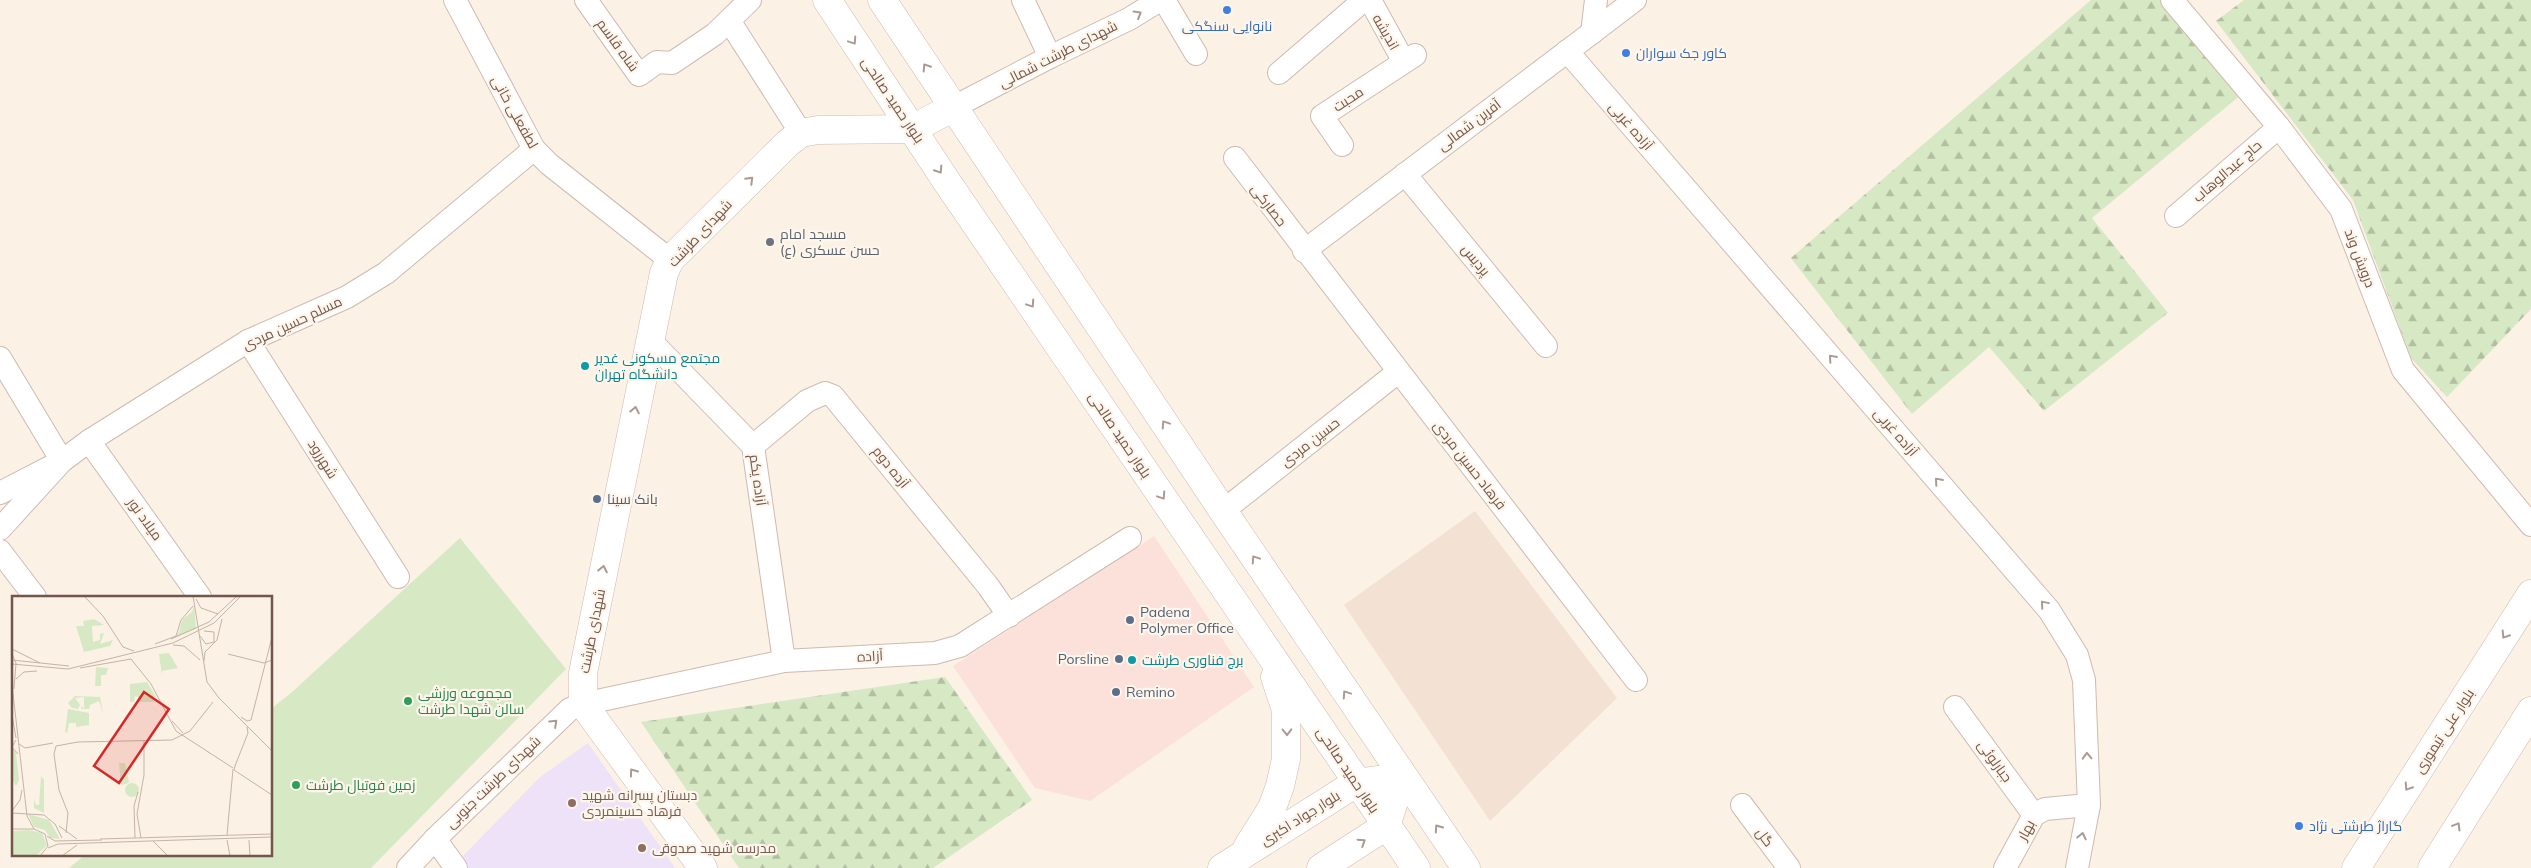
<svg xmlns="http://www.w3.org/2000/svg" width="2531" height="868" font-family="Mulish,Cairo,sans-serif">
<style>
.residential{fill:#f3e2d4}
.commercial{fill:#fbe1d9}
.education{fill:#eee2f8}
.forest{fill:url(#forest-firs)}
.pitch{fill:#d6e9c4}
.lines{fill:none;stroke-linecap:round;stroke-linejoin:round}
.street-casing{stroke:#cfbaaf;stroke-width:24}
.secondary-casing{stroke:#d1baac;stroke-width:29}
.street{stroke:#fff;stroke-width:22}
.secondary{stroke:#fff;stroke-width:28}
.oneway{stroke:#ab9a93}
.shop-dot{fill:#3f7fe0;stroke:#fef5eb;stroke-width:2}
.worship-dot{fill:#6b7280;stroke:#fef5eb;stroke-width:2}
.culture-dot{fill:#0f9aa8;stroke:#fef5eb;stroke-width:2}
.service-dot{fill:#5c6f8a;stroke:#fef5eb;stroke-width:2}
.leisure-dot{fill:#2e9e5b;stroke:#fef5eb;stroke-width:2}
.education-dot{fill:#8d6e63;stroke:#fef5eb;stroke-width:2}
.labels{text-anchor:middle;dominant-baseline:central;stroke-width:4.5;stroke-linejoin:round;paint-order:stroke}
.shop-label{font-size:14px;fill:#366cbe;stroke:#fef5eb;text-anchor:start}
.street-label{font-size:14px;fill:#73564b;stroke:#fef5eb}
.worship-label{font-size:14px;fill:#5b616d;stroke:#fef5eb;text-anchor:start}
.culture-label{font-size:14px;fill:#0d838f;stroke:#fef5eb;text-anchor:start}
.service-label{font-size:14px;fill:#4e5e75;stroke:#fef5eb;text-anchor:start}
.leisure-label{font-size:14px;fill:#27864d;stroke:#fef5eb;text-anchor:start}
.education-label{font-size:14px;fill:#785e54;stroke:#fef5eb;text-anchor:start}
.inset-road{fill:none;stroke:#c5b3a7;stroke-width:1}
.view{fill:#d62828;fill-opacity:0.15;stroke:#d62828;stroke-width:2.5}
.inset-edge{fill:none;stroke:#73564b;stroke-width:2.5}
</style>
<defs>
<pattern id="forest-firs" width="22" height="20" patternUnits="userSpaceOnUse" patternTransform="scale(1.25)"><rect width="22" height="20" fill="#d6e9c4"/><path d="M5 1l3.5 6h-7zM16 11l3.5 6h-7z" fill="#b2c0a1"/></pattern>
</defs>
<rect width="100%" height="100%" fill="#fbf1e5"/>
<polygon class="residential" points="1475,511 1617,698 1490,821 1344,605"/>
<polygon class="commercial" points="1154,536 1254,687 1090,801 1035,788 953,666"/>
<polygon class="education" points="588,743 675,868 465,868 459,860 539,778"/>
<g class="forest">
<polygon points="2091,0 2161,0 2242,94 2092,218 2168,313 2044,411 1989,347 1912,414 1791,258"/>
<polygon points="2244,0 2531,0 2531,309 2447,397 2411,358 2353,200 2216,21"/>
<polygon points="945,677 1032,800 933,868 739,868 641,722"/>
</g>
<polygon class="pitch" points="460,538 566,669 371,868 69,868 86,854 271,854 271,709 291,693"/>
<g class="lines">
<g class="street-casing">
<g id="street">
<polyline points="455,0 534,149 549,164 670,260"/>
<polyline points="586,0 639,75 657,62 672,63 715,34 750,0"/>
<polyline points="1023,0 1050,57"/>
<polyline points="1164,0 1196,54"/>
<polyline points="1370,0 1404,62"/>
<polyline points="2172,0 2279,127 2341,209 2403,370 2531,525"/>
<polyline points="730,22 801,133"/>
<polyline points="1592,33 1596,0"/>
<polyline points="1567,51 2049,610 2077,655 2084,680 2089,805 2077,868"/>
<polyline points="1279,73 1364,0"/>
<polyline points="954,107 1050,57 1129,19 1160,0"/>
<polyline points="1342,145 1322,116 1415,55"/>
<polyline points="1235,158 1636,680"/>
<polyline points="1405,174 1546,346"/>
<polyline points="2176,216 2279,127"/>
<polyline points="1304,251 1635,0"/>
<polyline points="649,339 753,446 784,661"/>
<polyline points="248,341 398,577"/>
<polyline points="0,358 62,461 0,493"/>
<polyline points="89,441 200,597"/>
<polyline points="753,446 807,401 825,393 833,396 988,586 1009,616"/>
<polyline points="1223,511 1398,372"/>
<polyline points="0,529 62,461 89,441 248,341 347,297 386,273 534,149"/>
<polyline points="0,551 35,597"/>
<polyline points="1955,707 2034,815"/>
<polyline points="1742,805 1789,868"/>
<polyline points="435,839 456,868"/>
<polyline points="408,868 435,839 570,709 583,704 784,661 935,653 960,646 1130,538"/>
<polyline points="2005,868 2034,815 2045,809 2089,805"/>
</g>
</g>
<g class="secondary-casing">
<g id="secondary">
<polyline points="827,0 947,182 1416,868"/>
<polyline points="882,0 1223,511 1466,868"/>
<polyline points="1247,848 1272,808 1280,786 1286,759 1286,710 1275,677"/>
<polyline points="703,868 583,704 583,673 664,273 670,260 788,143 801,133 818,130 912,129 954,107"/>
<polyline points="1222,868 1356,783 1402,777 1386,826 1321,868"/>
<polyline points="2356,868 2531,594"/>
<polyline points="2432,868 2531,711"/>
</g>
</g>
<use href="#street" class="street"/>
<use href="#secondary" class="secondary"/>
</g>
<defs><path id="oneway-chevron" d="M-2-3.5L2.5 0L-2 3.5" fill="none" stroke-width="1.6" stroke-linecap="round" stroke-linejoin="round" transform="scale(1.25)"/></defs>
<g class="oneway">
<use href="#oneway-chevron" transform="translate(1138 14) rotate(-31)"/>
<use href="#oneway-chevron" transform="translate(853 41) rotate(56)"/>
<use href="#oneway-chevron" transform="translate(926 67) rotate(-123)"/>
<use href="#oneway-chevron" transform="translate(939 170) rotate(57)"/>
<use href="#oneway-chevron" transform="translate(750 180) rotate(-45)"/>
<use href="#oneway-chevron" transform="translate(1031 304) rotate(56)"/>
<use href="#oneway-chevron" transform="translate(1832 358) rotate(-131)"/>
<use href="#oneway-chevron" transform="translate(635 410) rotate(-79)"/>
<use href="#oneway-chevron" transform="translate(1165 424) rotate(-124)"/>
<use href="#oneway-chevron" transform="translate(1938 481) rotate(-131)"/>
<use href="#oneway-chevron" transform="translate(1162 496) rotate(56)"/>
<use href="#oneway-chevron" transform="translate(1255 559) rotate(-124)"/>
<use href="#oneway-chevron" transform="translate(603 569) rotate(-79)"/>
<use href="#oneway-chevron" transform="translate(2044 604) rotate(-130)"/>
<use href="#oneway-chevron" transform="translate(2505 635) rotate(123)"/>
<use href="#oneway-chevron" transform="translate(1346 694) rotate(-124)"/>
<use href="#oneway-chevron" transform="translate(554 723) rotate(-43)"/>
<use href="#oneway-chevron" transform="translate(1287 732) rotate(89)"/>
<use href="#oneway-chevron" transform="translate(2087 756) rotate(-92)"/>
<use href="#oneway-chevron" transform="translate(633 772) rotate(-126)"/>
<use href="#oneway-chevron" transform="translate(2408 787) rotate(123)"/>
<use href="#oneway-chevron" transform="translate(2457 826) rotate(-59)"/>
<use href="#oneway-chevron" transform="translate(1438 828) rotate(-125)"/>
<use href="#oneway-chevron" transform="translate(2082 836) rotate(-78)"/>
<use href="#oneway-chevron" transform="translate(1362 842) rotate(-33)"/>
</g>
<g class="shop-dot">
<circle cx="1227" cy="10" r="5"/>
<circle cx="1626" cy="53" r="5"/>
<circle cx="2299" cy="826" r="5"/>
</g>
<circle class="worship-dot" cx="770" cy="242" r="5"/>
<g class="culture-dot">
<circle cx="585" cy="366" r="5"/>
<circle cx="1132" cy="660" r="5"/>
</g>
<g class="service-dot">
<circle cx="597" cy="499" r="5"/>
<circle cx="1130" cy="620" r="5"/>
<circle cx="1119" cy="659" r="5"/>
<circle cx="1116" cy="692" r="5"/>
</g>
<g class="leisure-dot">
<circle cx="408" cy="701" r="5"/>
<circle cx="296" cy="785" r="5"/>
</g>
<g class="education-dot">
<circle cx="572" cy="803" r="5"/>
<circle cx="642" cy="848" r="5"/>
</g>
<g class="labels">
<g class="shop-label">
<text x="1227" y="26" text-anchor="middle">نانوایی سنگکی</text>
<text x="1636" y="53">کاور جک سواران</text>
<text x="2309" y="826">گاراژ طرشتی نژاد</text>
</g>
<g class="street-label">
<text transform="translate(1386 32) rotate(60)">اندیشه</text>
<text transform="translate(618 45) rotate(54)">شاه قاسم</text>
<text transform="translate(1058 54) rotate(-27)">شهدای طرشت شمالی</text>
<text transform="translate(1348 99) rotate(-33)">محبت</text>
<text transform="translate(893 100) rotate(56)">بلوار حمید صالحی</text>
<text transform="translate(515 112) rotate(61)">لطفعلی خانی</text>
<text transform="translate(1469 125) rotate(-37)">آفرین شمالی</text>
<text transform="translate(1631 126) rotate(49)">آزاده غربی</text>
<text transform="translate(2227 171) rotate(-41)">حاج عبدالوهاب</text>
<text transform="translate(1269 205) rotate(53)">حصارکی</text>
<text transform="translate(700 233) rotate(-47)">شهدای طرشت</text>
<text transform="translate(2360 258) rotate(69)">درویش‌ وند</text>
<text transform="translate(1476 260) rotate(51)">پردیس</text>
<text transform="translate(292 323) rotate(-25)">مسلم حسین مردی</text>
<text transform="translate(1896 432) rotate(49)">آزاده غربی</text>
<text transform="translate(1120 435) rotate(56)">بلوار حمید صالحی</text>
<text transform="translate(1310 442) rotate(-38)">حسین مردی</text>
<text transform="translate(323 459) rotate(58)">شهررود</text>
<text transform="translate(1470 465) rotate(52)">فرهاد حسین مردی</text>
<text transform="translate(891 467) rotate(51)">آزده دوم</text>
<text transform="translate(758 480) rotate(82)">آزاده یکم</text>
<text transform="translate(145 519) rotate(54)">میلاد نور</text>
<text transform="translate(592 631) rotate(-79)">شهدای طرشت</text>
<text transform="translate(870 656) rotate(-3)">آزاده</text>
<text transform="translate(2444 731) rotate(-57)">بلوار علی تیموری</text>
<text transform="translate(1995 761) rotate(54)">جبارلوئی</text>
<text transform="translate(1348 770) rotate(56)">بلوار حمید صالحی</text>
<text transform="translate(493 782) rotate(-44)">شهدای طرشت جنوبی</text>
<text transform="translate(1300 818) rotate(-32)">بلوار جواد اکبری</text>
<text transform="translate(2026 830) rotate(-61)">بهار</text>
<text transform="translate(1765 837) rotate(53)">گل</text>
</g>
<g class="worship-label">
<text x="780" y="234">مسجد امام<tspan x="780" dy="16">حسن عسکری (ع)</tspan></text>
</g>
<g class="culture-label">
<text x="595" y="358">مجتمع مسکونی غدیر<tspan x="595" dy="16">دانشگاه تهران</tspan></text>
<text x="1142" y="660">برج فناوری طرشت</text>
</g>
<g class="service-label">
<text x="607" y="499">بانک سینا</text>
<text x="1140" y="612">Padena<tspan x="1140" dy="16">Polymer Office</tspan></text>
<text x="1109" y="659" text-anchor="end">Porsline</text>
<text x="1126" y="692">Remino</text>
</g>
<g class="leisure-label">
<text x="418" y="693">مجموعه ورزشی<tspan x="418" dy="16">سالن شهدا طرشت</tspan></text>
<text x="306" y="785">زمین فوتبال طرشت</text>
</g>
<g class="education-label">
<text x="582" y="795">دبستان پسرانه شهيد<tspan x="582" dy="16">فرهاد حسينمردی</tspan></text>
<text x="652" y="848">مدرسه شهید صدوقی</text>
</g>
</g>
<g transform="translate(12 596)">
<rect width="260" height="260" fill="#fbf1e5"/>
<path d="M 182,9 L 184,33 L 162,42 L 167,36 L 170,24 L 180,16 ZM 157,57 L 166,72 L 150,75 L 150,80 L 147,58 ZM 63,100 L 88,101 L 91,117 L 87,105 L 78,109 L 77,113 L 69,113 L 69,110 L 72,113 L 72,101 L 63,102 L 68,109 L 66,113 L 60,112 L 56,107 ZM 56,113 L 77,117 L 77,129 L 64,131 L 64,127 L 57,127 L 55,137 L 53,136 ZM 29,180 L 32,184 L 32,217 L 22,212 L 22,203 L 24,209 L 27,209 ZM113 194a7 7 0 1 1 14 0a7 7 0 1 1-14 0ZM 16,218 L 37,224 L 48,243 L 38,242 L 33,234 L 22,231 ZM 17,234 L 30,237 L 35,249 L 24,260 L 0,260 L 0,235 Z" fill="#d6e9c4"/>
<path d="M 82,23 L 92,29 L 80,30 L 81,46 L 88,44 L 88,38 L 92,37 L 88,48 L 101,44 L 98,50 L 72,56 L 64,30 L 72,30 L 71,25 ZM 84,71 L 96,72 L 94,79 L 89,79 L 89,90 L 83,90 ZM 135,86 L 144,101 L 141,101 L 142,106 L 126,106 L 126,101 L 123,100 L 122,106 L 118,106 L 118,88 ZM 0,152 L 4,157 L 7,184 L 4,190 L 0,183 Z" fill="#d6e9c4"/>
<path d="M 107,167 L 113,167 L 117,186 L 114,188 L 109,189 Z" fill="#d6e9c4"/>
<path class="inset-road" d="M 72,0 L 91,20 L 111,51 L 122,55M 181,0 L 195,86 L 207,102 L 260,155M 184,3 L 189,12 L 206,18M 188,40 L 194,48 L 202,46 L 202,36 L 192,35M 159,43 L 197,26 L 225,0M 143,48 L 164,40 L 169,24 L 181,10M 161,49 L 172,50 L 188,64M 0,53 L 28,67M 0,58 L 4,67 L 2,93M 216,58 L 252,67 L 260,64M 0,64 L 57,70M 192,65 L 193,56 L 205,44 L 210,23M 0,68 L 56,73 L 161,47 L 202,27 L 229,0M 68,72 L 119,63 L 139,88 L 164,135 L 221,172M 4,83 L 12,76 L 25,75M 0,89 L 15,220 L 22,233M 0,119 L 4,142M 229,121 L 235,125 L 239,124 L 260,41M 160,125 L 171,137M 4,144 L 0,151 L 6,158M 7,148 L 13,152 L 41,147M 223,170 L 222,174 L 260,199M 223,170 L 236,137 L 235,131M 0,215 L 8,204 L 10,194M 0,217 L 32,219 L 43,228 L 50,242M 47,230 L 65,243M 0,233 L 22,233 L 33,238 L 36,250 L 28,260M 54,237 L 56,217 L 47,194 L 42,158 L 44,150 L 66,146 L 160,144 L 178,135 L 201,106M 215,239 L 221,173M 35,240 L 43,245 L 90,244M 123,242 L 122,210 L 126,196M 129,242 L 125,218 L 132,179 L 132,144M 88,243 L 260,238M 215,244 L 218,260M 237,244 L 238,260M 141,245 L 156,260M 36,252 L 46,248 L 260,241M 50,260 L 65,249"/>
<path class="view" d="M 132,96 L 157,113 L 107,187 L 82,170 Z"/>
<rect width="260" height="260" class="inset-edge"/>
</g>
</svg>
